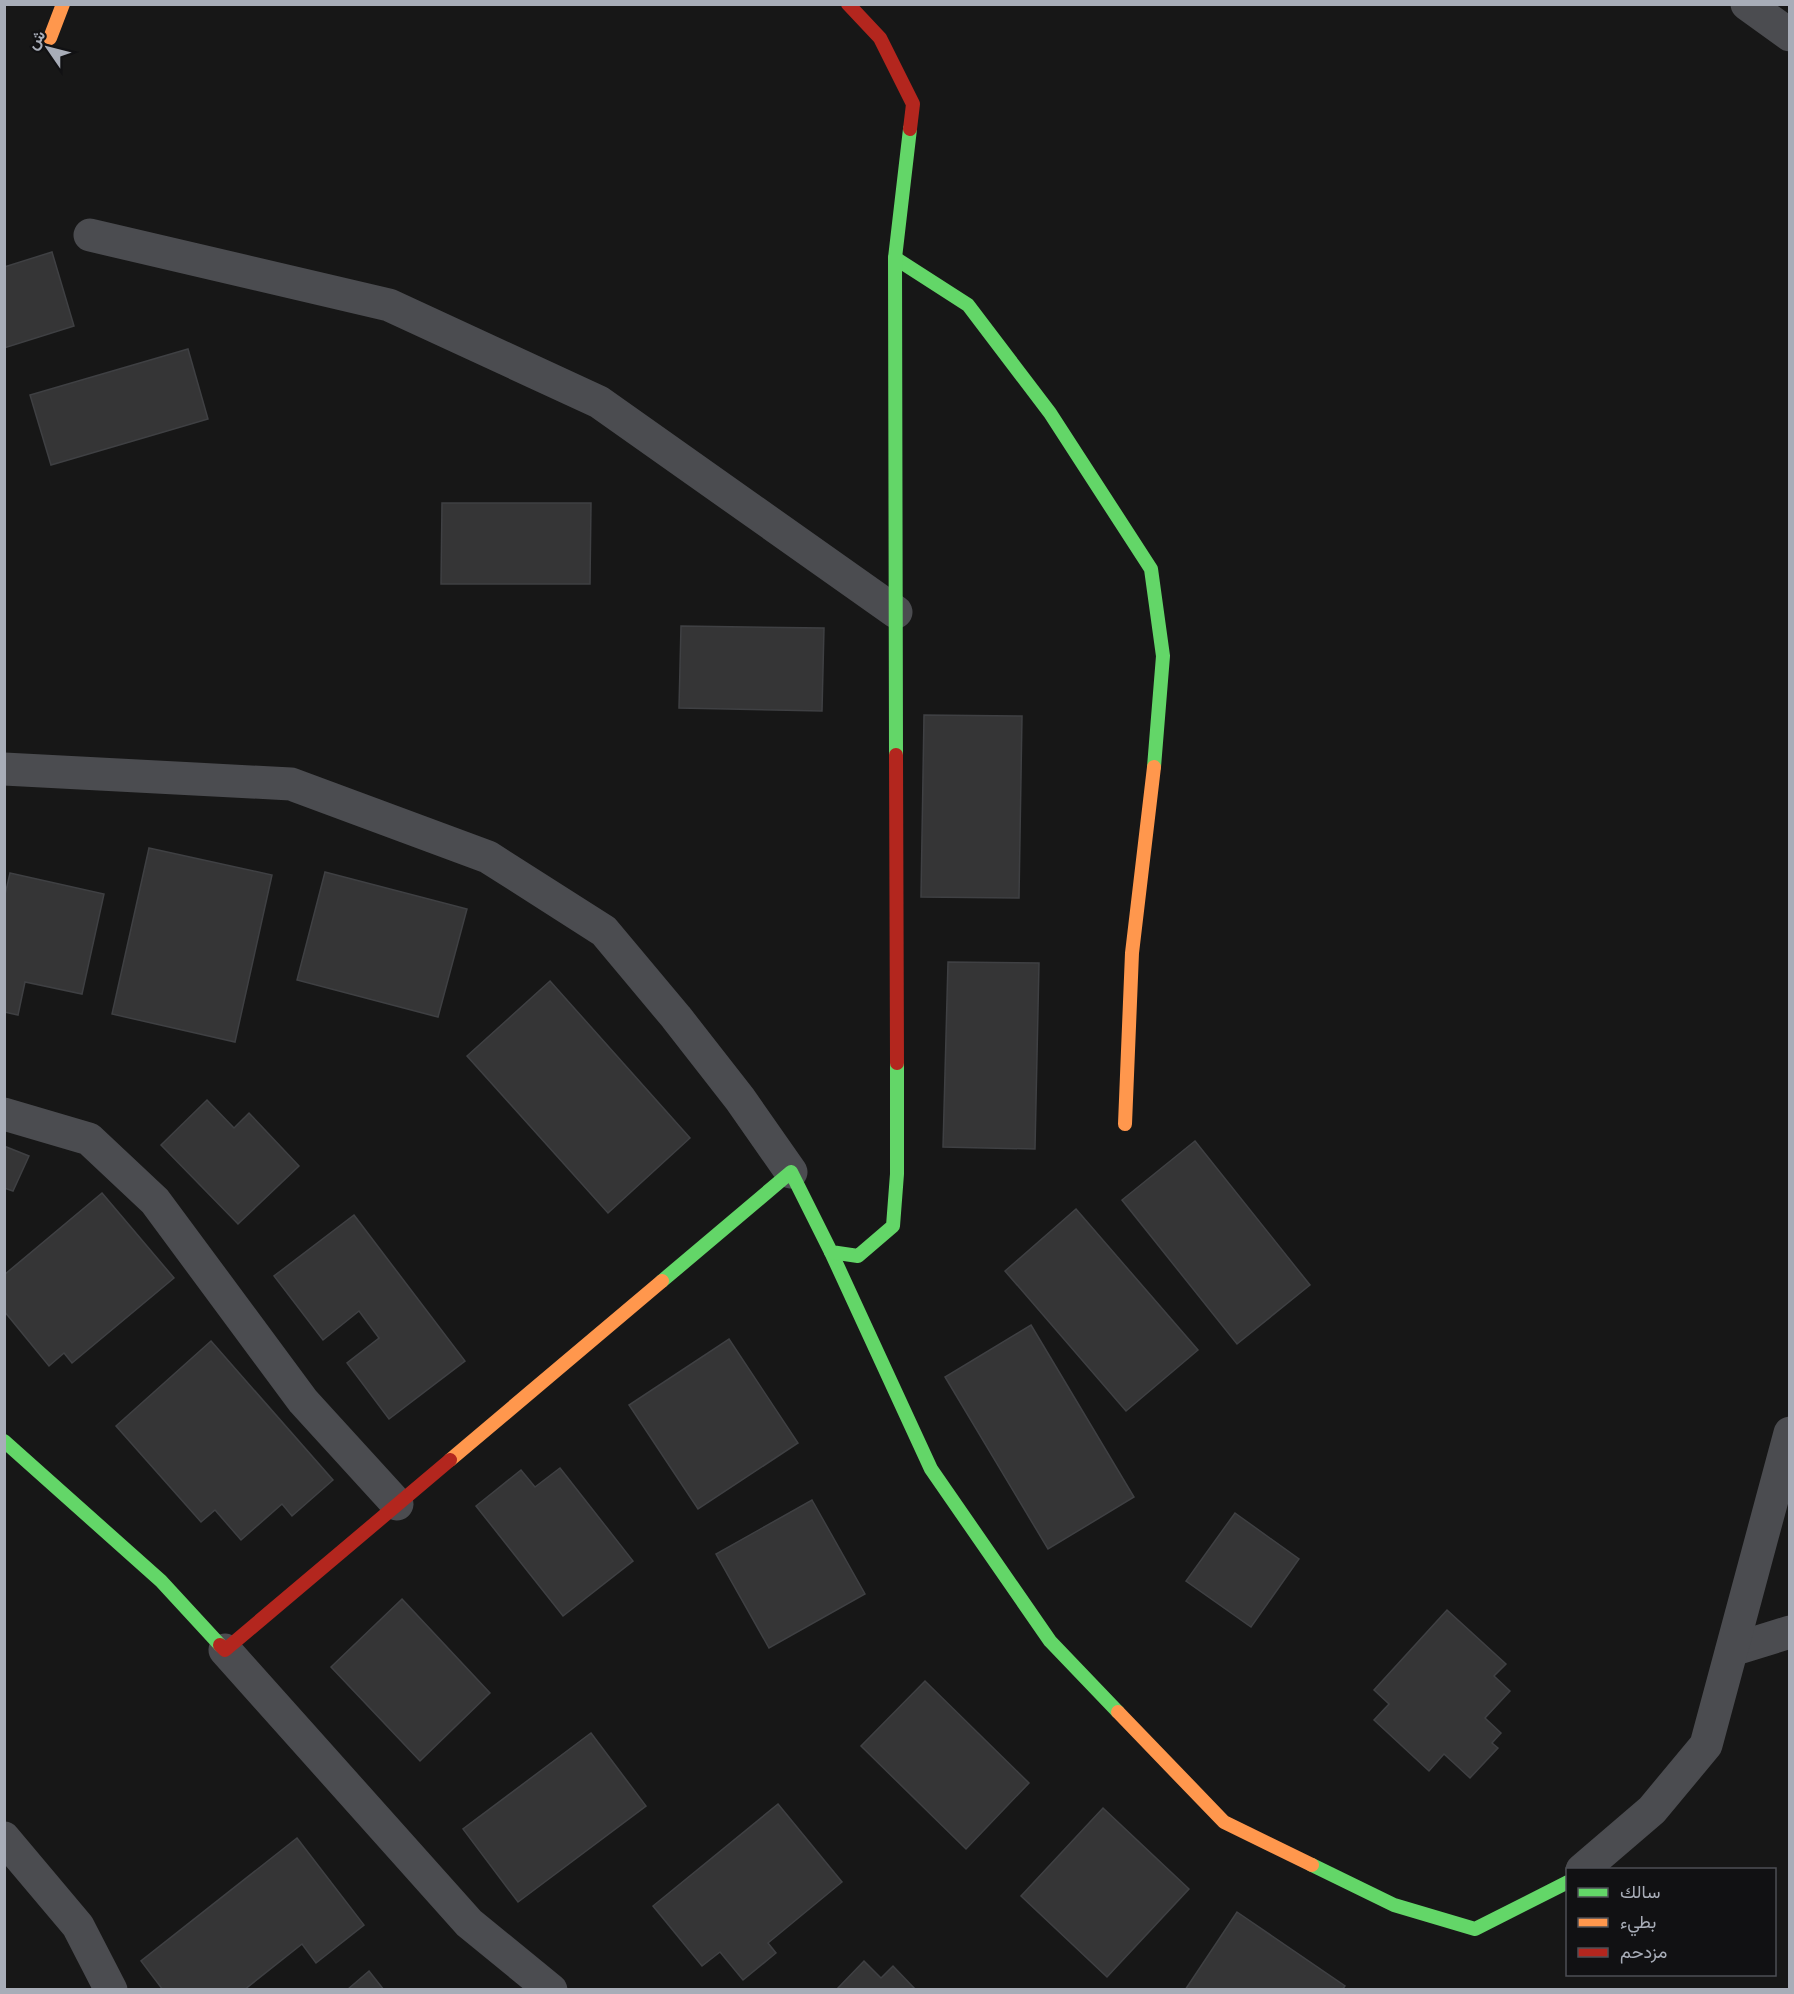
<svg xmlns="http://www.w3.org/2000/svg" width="1794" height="1994" font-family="Montserrat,Vazirmatn,sans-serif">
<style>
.building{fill:#353536;stroke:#3f4043;stroke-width:1.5}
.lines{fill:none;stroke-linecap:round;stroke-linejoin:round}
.street{stroke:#4b4c50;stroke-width:33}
.fast{stroke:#63d668;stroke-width:14}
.slow{stroke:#ff974d;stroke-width:14}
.jam{stroke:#b3261e;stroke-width:14}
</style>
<rect width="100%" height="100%" fill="#171717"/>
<g class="building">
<polygon points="52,252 74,326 4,348 4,267"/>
<polygon points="188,349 208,419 51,465 30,395"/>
<polygon points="442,503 591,503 590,584 441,584"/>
<polygon points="681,626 824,628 822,711 679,708"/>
<polygon points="924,715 1022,716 1019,898 921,897"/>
<polygon points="149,848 272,875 235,1042 112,1014"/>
<polygon points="325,872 467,909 438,1017 297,980"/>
<polygon points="10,873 104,894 82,994 25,982 18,1015 4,1012 4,899"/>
<polygon points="948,962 1039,963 1035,1149 943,1147"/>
<polygon points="550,981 690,1138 608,1213 467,1056"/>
<polygon points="207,1100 234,1128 249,1113 299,1166 238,1224 161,1145"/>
<polygon points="1195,1141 1310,1285 1237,1344 1122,1200"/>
<polygon points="4,1146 29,1156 13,1191 4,1188"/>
<polygon points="102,1193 174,1278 72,1363 64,1353 49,1366 4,1311 4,1275"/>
<polygon points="1076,1209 1198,1350 1126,1411 1005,1271"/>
<polygon points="354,1215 465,1361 389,1419 347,1363 379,1338 359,1311 323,1340 274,1276"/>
<polygon points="1031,1325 1134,1497 1048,1549 945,1377"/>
<polygon points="729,1339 798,1443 698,1509 629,1405"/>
<polygon points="211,1341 333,1480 292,1516 282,1504 241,1540 215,1510 201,1522 116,1426"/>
<polygon points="560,1468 633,1561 563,1616 476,1506 521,1470 535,1487"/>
<polygon points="812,1500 865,1594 769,1648 716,1554"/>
<polygon points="1235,1513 1299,1559 1251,1627 1186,1581"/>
<polygon points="402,1599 490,1693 420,1761 331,1667"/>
<polygon points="1447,1610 1506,1664 1494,1676 1510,1691 1485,1718 1501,1733 1492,1743 1498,1748 1470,1778 1444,1754 1429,1771 1374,1720 1389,1704 1374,1690"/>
<polygon points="925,1681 1029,1783 966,1849 861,1746"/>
<polygon points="591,1733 646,1806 518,1902 463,1829"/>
<polygon points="778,1804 842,1882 768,1943 776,1953 743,1980 720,1952 702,1966 653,1906"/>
<polygon points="1103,1808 1189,1889 1107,1977 1021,1896"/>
<polygon points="297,1838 364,1925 316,1963 302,1944 244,1990 163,1990 141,1961"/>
<polygon points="1237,1912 1345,1986 1342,1990 1185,1990"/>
<polygon points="864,1961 881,1978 893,1966 916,1990 836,1990"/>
<polygon points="369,1971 384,1990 347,1990"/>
</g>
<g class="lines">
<g class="street">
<polyline points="1747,4 1790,35"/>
<polyline points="90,235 389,305 599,402 896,612"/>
<polyline points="4,769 291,784 488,857 604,931 676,1017 740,1099 791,1172"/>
<polyline points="4,1114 89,1139 155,1201 303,1401 397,1504"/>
<polyline points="225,1650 469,1923 551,1990"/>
<polyline points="1732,1650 1790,1632"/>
<polyline points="4,1838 78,1926 111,1990"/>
<polyline points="1582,1870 1652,1810 1706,1745 1790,1433"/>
</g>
<g class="fast">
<polyline points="895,258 968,305 1050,413 1151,569 1163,656 1154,767"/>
<polyline points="896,755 895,258 910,129"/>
<polyline points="831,1252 931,1469 1050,1641 1118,1712"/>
<polyline points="662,1281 791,1172 831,1252 858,1256 893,1226 897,1174 897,1063"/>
<polyline points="4,1441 161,1581 220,1645"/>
<polyline points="1312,1865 1394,1905 1475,1929 1568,1882"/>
</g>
<g class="slow">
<polyline points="50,38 63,4"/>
<polyline points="1125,1124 1132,953 1154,767"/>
<polyline points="450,1460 662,1281"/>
<polyline points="1118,1712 1224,1822 1312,1865"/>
</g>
<g class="jam">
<polyline points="848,4 880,38 913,104 910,129"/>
<polyline points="896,755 897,1063"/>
<polyline points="220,1645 225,1650 450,1460"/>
</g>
</g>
<rect width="1794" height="1994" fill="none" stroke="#a8adb8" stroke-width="12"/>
<rect x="1566" y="1868" width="210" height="108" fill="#111113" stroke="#4d4f55" stroke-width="1.5"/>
<rect x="1578" y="1888" width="30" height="9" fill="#63d668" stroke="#4d4f55" stroke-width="1.5"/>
<text x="1620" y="1898" font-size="18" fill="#a8adb8">سالك</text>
<rect x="1578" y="1918" width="30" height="9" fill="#ff974d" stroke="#4d4f55" stroke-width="1.5"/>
<text x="1620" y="1928" font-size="18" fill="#a8adb8">بطيء</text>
<rect x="1578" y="1948" width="30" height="9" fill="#b3261e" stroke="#4d4f55" stroke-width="1.5"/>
<text x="1620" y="1958" font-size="18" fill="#a8adb8">مزدحم</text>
<g transform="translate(48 48) rotate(305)" stroke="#111113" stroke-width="4.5" paint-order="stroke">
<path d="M0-4.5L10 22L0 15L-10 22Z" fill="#a8adb8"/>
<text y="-9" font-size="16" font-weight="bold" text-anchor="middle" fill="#a8adb8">ش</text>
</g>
</svg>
